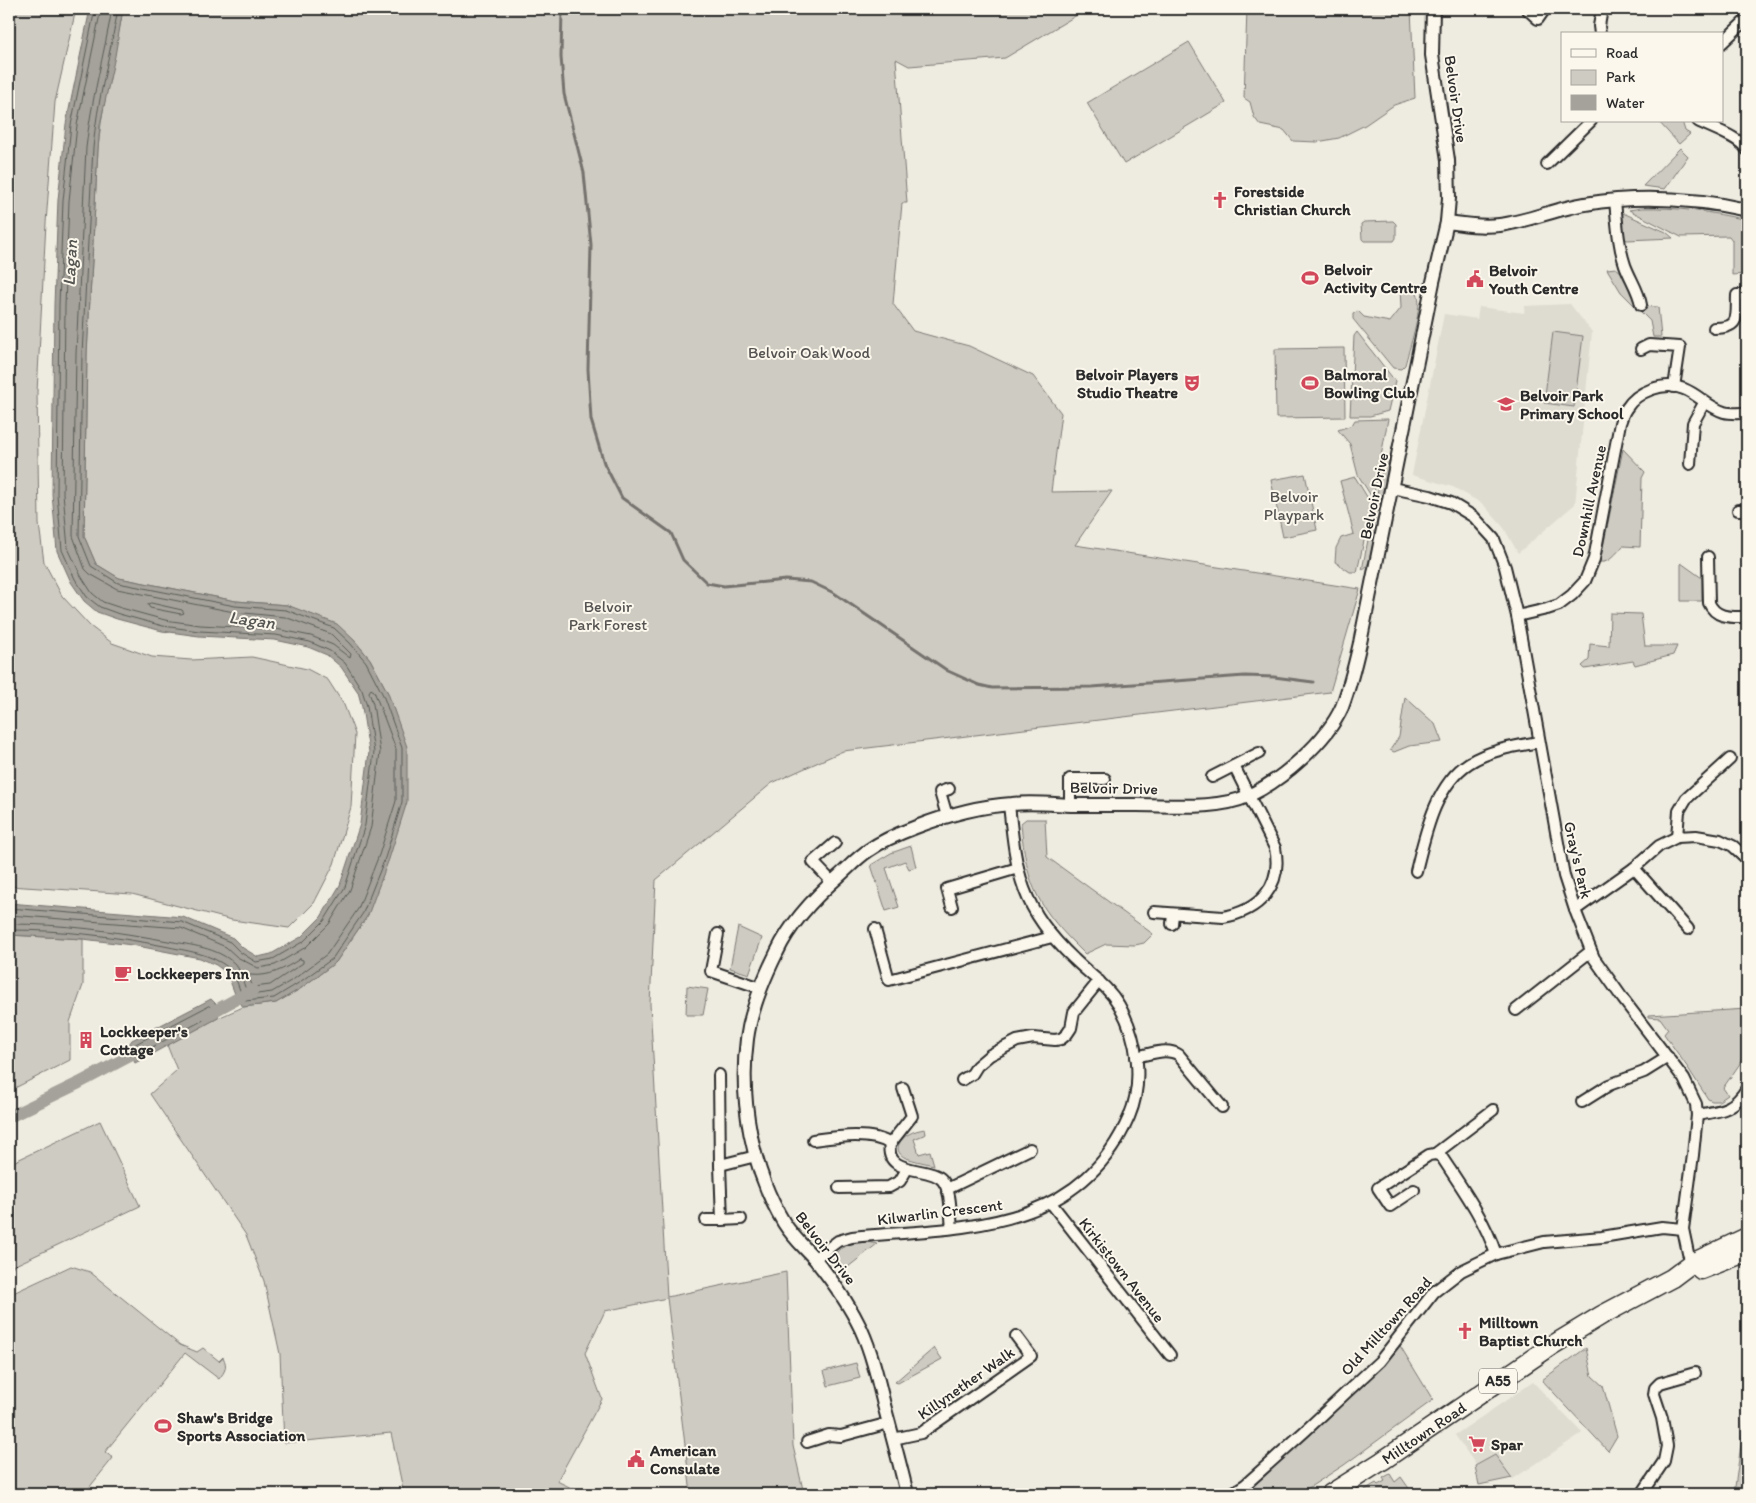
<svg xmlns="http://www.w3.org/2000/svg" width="1756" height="1503" font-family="Itim,sans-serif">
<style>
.built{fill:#dedbd1}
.green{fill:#cecbc2;stroke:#7c7b76}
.water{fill:#a4a29a;stroke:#74726e}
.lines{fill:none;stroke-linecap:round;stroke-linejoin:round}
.shore{stroke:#5b5b57;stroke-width:1}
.stream{stroke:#74726e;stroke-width:3}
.canal{stroke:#a4a29a;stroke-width:12}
.minor-casing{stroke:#2b2b2b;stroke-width:14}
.tertiary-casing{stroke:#2b2b2b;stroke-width:16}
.trunk-casing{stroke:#2b2b2b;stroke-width:21}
.minor{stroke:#fbf7ec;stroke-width:10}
.tertiary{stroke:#fbf7ec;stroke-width:12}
.trunk{stroke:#fbf7ec;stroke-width:18}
.labels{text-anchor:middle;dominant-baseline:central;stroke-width:4;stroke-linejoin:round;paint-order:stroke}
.shield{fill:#fbf7ec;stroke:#696865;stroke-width:1}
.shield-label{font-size:15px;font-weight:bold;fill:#2b2b2b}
.street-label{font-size:16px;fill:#2b2b2b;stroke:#fbf7ec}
.poi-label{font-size:16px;font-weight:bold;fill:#2b2b2b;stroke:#fbf7ec;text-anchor:start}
.park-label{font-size:16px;fill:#545351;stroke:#fbf7ec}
.water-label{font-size:18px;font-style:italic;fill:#555552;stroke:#fbf7ec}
</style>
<rect width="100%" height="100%" fill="#eeebe0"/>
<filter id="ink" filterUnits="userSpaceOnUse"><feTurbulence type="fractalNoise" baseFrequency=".02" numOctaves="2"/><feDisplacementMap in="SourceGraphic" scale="10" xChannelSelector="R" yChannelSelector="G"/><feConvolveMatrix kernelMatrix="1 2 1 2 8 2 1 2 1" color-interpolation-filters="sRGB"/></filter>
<g filter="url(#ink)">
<g class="built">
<polygon points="1570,304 1592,332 1575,504 1518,553 1504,528 1483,504 1453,487 1412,475 1444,314 1477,319 1479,307 1524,313 1525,306"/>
<polygon points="1533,1382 1582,1433 1513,1479 1495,1455 1476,1465 1455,1435"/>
</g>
<g class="green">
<polygon points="9,9 76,9 55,102 46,223 37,392 39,524 44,562 62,596 90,626 112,643 152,657 191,660 252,657 307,669 328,680 344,705 355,734 351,807 334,864 314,903 289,928 232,920 132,894 9,886 9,683 13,666 9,663"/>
<path d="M 123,9 L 1087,9 L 1005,58 L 909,66 L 896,59 L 907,203 L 902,203 L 893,304 L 913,331 L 969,346 L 1033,376 L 1061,413 L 1051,492 L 1112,491 L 1075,545 L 1360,589 L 1330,692 L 843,751 L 772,783 L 656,880 L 650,1004 L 667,1297 L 786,1272 L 793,1446 L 804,1494 L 691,1494 L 667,1298 L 605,1311 L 585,1353 L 602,1399 L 557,1481 L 584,1494 L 404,1494 L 391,1433 L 284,1443 L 280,1354 L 264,1281 L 246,1235 L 150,1094 L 177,1070 L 167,1045 L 218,1018 L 243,1007 L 276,1003 L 300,989 L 336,962 L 368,915 L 388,693 L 370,659 L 354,640 L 287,605 L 236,601 L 119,578 L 96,564 L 84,536 L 87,354 L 98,149 C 102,102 115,55 123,9 Z"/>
<polygon points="1247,9 1411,9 1415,98 1394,105 1365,125 1339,138 1317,142 1293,141 1284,130 1260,125 1254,117 1250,102 1244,98"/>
<polygon points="1189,42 1226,103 1124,164 1087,103"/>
<polygon points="1658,121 1682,121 1685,131 1690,134 1679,144"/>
<polygon points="1680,148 1688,156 1665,189 1643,186"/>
<path d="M 1641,208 C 1677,207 1712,212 1747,220 L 1747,274 L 1732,275 L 1732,240 L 1729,236 L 1681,237 L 1629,210 Z"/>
<polygon points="1623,213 1666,232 1673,238 1627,240 1623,237 1620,218"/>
<polygon points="1393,221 1396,224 1396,238 1394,241 1364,241 1362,239 1361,224 1364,222"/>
<polygon points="1616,268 1622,273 1636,306 1658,307 1661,337 1653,337 1650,321 1621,292 1607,269"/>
<path d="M 1412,286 C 1414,289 1417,293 1418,296 C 1422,311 1409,349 1405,365 L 1401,369 L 1393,368 L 1353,319 L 1353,314 L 1358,311 L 1364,317 L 1390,322 L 1401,308 L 1400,287 Z"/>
<polygon points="1357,332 1395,381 1388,411 1370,416 1350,416 1354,336"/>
<polygon points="1553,332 1583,336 1574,407 1544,403"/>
<polygon points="1344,348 1345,417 1276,418 1275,349"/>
<polygon points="1388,419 1373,499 1358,475 1350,444 1338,430 1352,425 1355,420"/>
<path d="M 1623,449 L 1645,472 L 1642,478 L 1640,547 L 1623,546 C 1617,552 1609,564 1600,562 Z"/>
<polygon points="1384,460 1389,460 1370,558 1367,566 1362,570"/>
<polygon points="1305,474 1317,530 1283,537 1271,480"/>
<polygon points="1355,477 1372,505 1357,572 1350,572 1335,562 1336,548 1341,538 1354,534 1340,481"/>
<polygon points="1681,563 1702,578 1702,601 1681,601"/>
<polygon points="1610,613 1641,614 1645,646 1677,646 1673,655 1635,665 1633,661 1585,669 1582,666 1589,660 1590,644 1609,646"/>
<polygon points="1405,697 1435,724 1442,742 1409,746 1394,752 1390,750 1399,737"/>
<path d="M 1026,819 L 1045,819 L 1047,857 L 1153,934 L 1144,943 L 1135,945 L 1106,944 L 1085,954 C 1039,909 1026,888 1021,823 Z"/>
<polygon points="911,846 916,867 909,869 905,861 886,868 899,907 886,911 871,865 891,853"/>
<polygon points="738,927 762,938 749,974 730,968"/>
<polygon points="9,935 83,939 83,985 70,1022 70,1060 9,1091"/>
<polygon points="687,986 708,989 703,1015 686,1015"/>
<polygon points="1747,1009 1747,1048 1739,1065 1723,1088 1728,1095 1719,1101 1712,1101 1708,1099 1688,1068 1664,1034 1668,1029 1660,1018 1649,1017 1649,1015"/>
<polygon points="100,1121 140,1206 9,1268 9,1164"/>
<path d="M 925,1129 L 926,1134 L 914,1139 L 919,1154 L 930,1151 L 934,1165 C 925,1163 915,1161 906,1158 C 892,1152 899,1139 909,1134 C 914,1131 919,1130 925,1129 Z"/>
<path d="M 867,1242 L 877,1244 L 843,1271 L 832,1258 C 840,1245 852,1243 867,1242 Z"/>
<path d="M 71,1266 L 90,1272 L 180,1345 L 197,1352 L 203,1348 L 219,1361 L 223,1357 C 228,1367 225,1371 219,1379 L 185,1353 L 105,1452 L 113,1458 L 84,1494 L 9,1494 L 9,1295 Z"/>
<polygon points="1399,1344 1433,1400 1344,1465 1299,1494 1241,1494 1338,1407"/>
<polygon points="934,1348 942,1359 898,1383 895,1382"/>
<polygon points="1586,1348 1592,1376 1603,1386 1617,1436 1608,1451 1542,1380"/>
<polygon points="856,1363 860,1378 828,1386 824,1371"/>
<polygon points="1747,1402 1747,1494 1734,1494"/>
<polygon points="1495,1455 1512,1478 1479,1485 1475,1466"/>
<polygon points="1390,1474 1395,1482 1401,1477 1413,1494 1358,1494 1376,1483 1378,1485 1385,1481 1383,1478"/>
</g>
<g class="water">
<polygon points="90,9 123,9 115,56 100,125 98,149 87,354 84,536 96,564 119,578 236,601 287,605 337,624 354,640 370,659 388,693 407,747 407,802 389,859 368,915 336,962 300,989 276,1003 243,1007 235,994 227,973 216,965 200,958 132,945 83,939 9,935 9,903 33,905 183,917 233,938 243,948 258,957 271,954 301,937 321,917 340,885 360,824 369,752 362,707 358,692 341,667 327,655 308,647 275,640 199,636 162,631 117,619 97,612 84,601 71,582 57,551 52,494 54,305 58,200 66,124"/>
<polygon points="211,999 220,1008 218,1018 135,1063 127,1047 132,1040"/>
</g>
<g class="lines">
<g class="shore">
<path d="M 101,9 L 77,125 L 69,201 L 65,306 L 63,493 L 68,548 L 81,576 L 92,593 L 103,602 L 121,608 L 165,620 L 200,625 L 276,629 L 311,636 L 333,645 L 350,658 L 351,654 L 331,634 L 285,617 L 234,612 L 117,589 L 90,574 L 85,569 L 73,536 L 76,354 L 86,148 C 91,101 104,55 112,9"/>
<polygon points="151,603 182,610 184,613 181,614 150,608 148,605"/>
<polyline points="9,908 182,922 230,942 240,952 256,962 273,959 304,941 324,921 345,887 365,825 374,752 367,706 362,690 345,663 330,651 310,642 276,635 199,631 163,626 119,614 100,607 87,597 75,579 62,550 57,494 59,305 63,201 71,125 95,9"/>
<path d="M 9,915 L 181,928 L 226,947 L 237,957 L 258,968 L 275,965 L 306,947 L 329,924 L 350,890 L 371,827 L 380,752 L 373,704 L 369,692 L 371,689 L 374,691 L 396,749 L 396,801 L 379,855 L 358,909 L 327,954 L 294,979 L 272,992 L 250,995 C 242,987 243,972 235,964 C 217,947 190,945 168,941 C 115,931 62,924 9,924"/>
<path d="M 9,930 C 61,930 113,936 164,946 C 187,951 210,953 229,968 C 236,973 239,992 245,1001 L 274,998 L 297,984 L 332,959 L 363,913 L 385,858 L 402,802 L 402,748 L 383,695 L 366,662 L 350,643 L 334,628 L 286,610 L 235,606 L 118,583 L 91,566 L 79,536 L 82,354 L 93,148 C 97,102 110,55 118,9"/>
<path d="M 300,959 L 303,960 L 303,963 L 270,985 L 254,987 L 252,985 L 249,977 L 250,975 C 270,977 284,969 300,959 Z"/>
<polygon points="209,1006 214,1009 213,1015 139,1054 136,1054 133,1048 136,1044"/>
</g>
<polyline class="stream" points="562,9 561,57 564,94 584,173 591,245 588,369 591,420 604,463 622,498 671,533 683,560 707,583 724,586 786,580 811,582 834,593 948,671 979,685 992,688 1092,687 1245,676 1274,677 1313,682"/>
<g class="canal">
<polyline points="207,1015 253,990"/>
<polyline points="9,1117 79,1083 145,1048"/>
</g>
<g class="minor-casing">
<g id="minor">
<polyline points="1527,9 1538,19 1545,9"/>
<polyline points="1600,34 1599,26 1602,9"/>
<polyline points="1722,43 1747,19"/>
<path d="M 1698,121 C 1711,128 1740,137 1747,150"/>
<polyline points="1547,164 1591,121"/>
<path d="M 1615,200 C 1617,222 1618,244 1625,265 C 1630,279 1639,291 1641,305"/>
<path d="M 1714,328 C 1741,328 1736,317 1737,295 L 1747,295"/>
<polyline points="1641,349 1649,345 1680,347 1674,387"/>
<polyline points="1690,464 1693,423 1704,403"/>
<polyline points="1392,488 1430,496 1451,503 1474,517 1494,539 1505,567 1517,616 1564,876 1575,910 1594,958 1623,999 1684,1079 1696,1104 1697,1115 1693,1155 1683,1229 1688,1253 1694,1267"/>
<polyline points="1738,510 1747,510"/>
<path d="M 1708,557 L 1709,603 C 1716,619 1732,617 1747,617"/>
<path d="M 1517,616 L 1547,609 L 1559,605 L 1572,595 L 1585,581 L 1594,559 L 1620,423 C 1622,418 1623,413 1626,409 C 1637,391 1664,381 1684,389 C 1699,395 1708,407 1724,412 C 1731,414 1740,413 1747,413"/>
<polyline points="1212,777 1259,753"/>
<polyline points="1070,805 1070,779 1105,779"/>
<polyline points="947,816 940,792 949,789"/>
<polyline points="1677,837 1679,811 1686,799 1730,759"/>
<polyline points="1634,868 1688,929"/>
<path d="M 1416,871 C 1425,835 1435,785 1469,763 C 1489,750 1516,746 1539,742"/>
<polyline points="832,882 813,862 835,843"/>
<polyline points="952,907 947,889 1018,868"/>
<polyline points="1575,910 1634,868 1659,846 1677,837 1696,836 1720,840 1733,846 1747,859"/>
<path d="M 1154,912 L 1223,917 C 1259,911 1283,886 1275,848 L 1234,766"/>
<polyline points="1172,924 1173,914"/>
<polyline points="875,929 889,980 1052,937"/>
<polyline points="718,934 711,971 761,988"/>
<polyline points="1516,1010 1591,951"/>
<path d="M 1136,1057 C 1149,1054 1167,1047 1179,1055 L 1222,1107"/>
<polyline points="719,1075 720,1165 756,1156"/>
<polyline points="962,1080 972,1074 977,1066 990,1055 1017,1041 1033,1038 1055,1040 1061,1039 1067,1034 1071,1028 1074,1012 1099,981"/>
<path d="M 903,1088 L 912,1116 L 890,1144 C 884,1177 932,1165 943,1181 C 952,1193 950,1214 952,1228"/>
<polyline points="1582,1102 1609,1085 1644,1072 1668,1057"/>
<path d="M 1697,1115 C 1721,1111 1734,1110 1747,1088"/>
<path d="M 813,1140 C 835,1137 872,1131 890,1144"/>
<polyline points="1435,1154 1493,1110"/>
<polyline points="720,1165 722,1220 741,1219"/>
<polyline points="839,1188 889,1187 900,1181 907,1169"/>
<polyline points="947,1189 1030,1149"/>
<path d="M 1414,1190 L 1390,1206 L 1378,1188 L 1429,1155 L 1435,1154 L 1441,1156 C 1462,1188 1484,1218 1496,1254"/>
<polyline points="1051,1203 1170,1355"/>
<polyline points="706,1220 722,1220"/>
<path d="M 814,1259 L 838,1241 L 852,1237 C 959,1227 1078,1234 1129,1117 C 1144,1082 1138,1038 1119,1005 C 1108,986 1089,974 1074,959 C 1021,909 1016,874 1009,804"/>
<polyline points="893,1439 921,1433 1031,1356 1016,1336"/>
<polyline points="807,1442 829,1435 841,1436 889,1423"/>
<polyline points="1231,1494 1245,1485 1304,1432 1380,1361 1434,1292 1461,1271 1496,1254 1544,1242 1602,1237 1662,1227 1683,1229"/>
<polyline points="1642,1494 1664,1461 1667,1446 1662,1418 1654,1394 1655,1388 1660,1383 1695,1373"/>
</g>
</g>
<g class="tertiary-casing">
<g id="tertiary">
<path d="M 1447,222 C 1468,225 1491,228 1511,223 C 1536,218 1560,208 1585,204 C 1640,195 1693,198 1747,210"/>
<path d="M 907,1494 C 900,1464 892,1435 884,1405 C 878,1380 872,1353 861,1329 C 849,1304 832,1280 814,1258 C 804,1247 792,1236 784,1223 C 752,1170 739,1100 747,1039 C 751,1009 764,978 777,952 C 791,922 815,897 839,876 C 849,867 858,857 869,850 C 883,840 900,833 916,827 C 947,815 979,806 1012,804 C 1032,802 1051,804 1071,805 C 1093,805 1115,805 1137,805 C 1171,805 1217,810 1248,796 C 1282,780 1327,741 1342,707 C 1350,686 1355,665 1360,643 L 1433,282 L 1447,222 L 1449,198 L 1448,160 L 1432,55 L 1433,9"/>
</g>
</g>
<g class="trunk-casing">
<g id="trunk">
<polyline points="1701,1270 1747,1252"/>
<path id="s1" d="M 1330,1494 L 1382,1461 L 1551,1346 L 1602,1315 L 1672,1278 L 1692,1263 L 1747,1237"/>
</g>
</g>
<use href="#minor" class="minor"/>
<use href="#tertiary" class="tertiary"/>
<use href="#trunk" class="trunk"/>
</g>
</g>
<defs>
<g id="church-bare" transform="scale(1.35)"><path d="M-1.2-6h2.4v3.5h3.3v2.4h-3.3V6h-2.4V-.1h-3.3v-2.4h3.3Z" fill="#d1495b" stroke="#fbf7ec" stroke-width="2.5" paint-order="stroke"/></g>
<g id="stadium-bare" transform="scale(1.35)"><path d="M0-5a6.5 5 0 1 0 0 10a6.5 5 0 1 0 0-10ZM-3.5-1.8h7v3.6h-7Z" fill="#d1495b" stroke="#fbf7ec" stroke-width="2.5" paint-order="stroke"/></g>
<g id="civic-bare" transform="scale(1.35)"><path d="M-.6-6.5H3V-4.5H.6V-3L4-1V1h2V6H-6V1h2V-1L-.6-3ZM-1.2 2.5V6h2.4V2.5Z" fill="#d1495b" stroke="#fbf7ec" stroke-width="2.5" paint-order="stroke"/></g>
<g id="theatre-bare" transform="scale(1.35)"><path d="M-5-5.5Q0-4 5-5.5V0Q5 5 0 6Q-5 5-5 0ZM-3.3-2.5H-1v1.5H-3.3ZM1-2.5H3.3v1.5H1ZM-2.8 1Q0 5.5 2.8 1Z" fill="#d1495b" stroke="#fbf7ec" stroke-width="2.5" paint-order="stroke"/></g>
<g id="school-bare" transform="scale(1.35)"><path d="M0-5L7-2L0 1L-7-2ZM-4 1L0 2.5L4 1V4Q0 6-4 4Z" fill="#d1495b" stroke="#fbf7ec" stroke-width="2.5" paint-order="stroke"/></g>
<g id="cafe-bare" transform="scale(1.35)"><path d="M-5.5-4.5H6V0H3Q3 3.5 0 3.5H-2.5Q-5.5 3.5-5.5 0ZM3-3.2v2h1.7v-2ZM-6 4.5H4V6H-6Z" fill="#d1495b" stroke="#fbf7ec" stroke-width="2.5" paint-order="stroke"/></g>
<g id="building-bare" transform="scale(1.35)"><path d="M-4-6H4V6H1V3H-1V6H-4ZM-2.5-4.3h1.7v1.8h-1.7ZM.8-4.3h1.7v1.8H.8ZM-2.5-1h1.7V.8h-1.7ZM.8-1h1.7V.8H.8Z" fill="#d1495b" stroke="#fbf7ec" stroke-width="2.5" paint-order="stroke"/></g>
<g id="supermarket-bare" transform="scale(1.35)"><path d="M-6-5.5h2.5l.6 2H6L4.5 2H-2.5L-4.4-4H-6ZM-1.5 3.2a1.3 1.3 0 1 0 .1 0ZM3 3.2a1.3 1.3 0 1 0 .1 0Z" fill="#d1495b" stroke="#fbf7ec" stroke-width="2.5" paint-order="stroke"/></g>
</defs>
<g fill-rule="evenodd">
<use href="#church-bare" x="1220" y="200"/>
<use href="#stadium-bare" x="1310" y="278"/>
<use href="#civic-bare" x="1475" y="279"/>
<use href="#theatre-bare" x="1192" y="383"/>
<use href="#stadium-bare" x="1310" y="383"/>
<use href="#school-bare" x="1506" y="404"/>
<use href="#cafe-bare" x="123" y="973"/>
<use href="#building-bare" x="86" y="1040"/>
<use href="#church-bare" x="1465" y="1331"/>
<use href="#stadium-bare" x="163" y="1426"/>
<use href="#supermarket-bare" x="1477" y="1444"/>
<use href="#civic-bare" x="636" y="1459"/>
</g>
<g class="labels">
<rect class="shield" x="1479" y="1368.5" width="38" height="25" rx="4"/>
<g class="shield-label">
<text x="1498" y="1381">A55</text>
</g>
<g class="street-label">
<text transform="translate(1456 99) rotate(82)">Belvoir Drive</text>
<text transform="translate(1374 496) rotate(-78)">Belvoir Drive</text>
<text transform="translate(1589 501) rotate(-78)">Downhill Avenue</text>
<text transform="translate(1114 788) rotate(1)">Belvoir Drive</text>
<text transform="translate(1578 860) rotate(77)">Gray's Park</text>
<text transform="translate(940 1212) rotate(-7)">Kilwarlin Crescent</text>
<text transform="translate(826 1248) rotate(52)">Belvoir Drive</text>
<text transform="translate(1122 1270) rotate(52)">Kirkistown Avenue</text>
<text transform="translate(1386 1326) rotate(-48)">Old Milltown Road</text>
<text transform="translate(966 1383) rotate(-35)">Killynether Walk</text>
<text stroke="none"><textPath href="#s1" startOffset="112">Milltown Road</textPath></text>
</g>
<g class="poi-label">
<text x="1234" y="191">Forestside<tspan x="1234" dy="18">Christian Church</tspan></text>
<text x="1324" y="269">Belvoir<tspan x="1324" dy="18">Activity Centre</tspan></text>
<text x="1489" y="270">Belvoir<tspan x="1489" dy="18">Youth Centre</tspan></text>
<text x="1178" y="374" text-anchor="end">Belvoir Players<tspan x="1178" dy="18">Studio Theatre</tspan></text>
<text x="1324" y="374">Balmoral<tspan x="1324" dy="18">Bowling Club</tspan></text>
<text x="1520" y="395">Belvoir Park<tspan x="1520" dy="18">Primary School</tspan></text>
<text x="137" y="973">Lockkeepers Inn</text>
<text x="100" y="1031">Lockkeeper's<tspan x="100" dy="18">Cottage</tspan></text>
<text x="1479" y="1322">Milltown<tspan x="1479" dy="18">Baptist Church</tspan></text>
<text x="177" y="1417">Shaw's Bridge<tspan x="177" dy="18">Sports Association</tspan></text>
<text x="1491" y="1444">Spar</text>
<text x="650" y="1450">American<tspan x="650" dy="18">Consulate</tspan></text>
</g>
<g class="park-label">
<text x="809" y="352">Belvoir Oak Wood</text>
<text x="1294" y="496">Belvoir<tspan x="1294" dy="18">Playpark</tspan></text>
<text x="608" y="606">Belvoir<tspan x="608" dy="18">Park Forest</tspan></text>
</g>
<g class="water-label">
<text transform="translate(70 263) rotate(-87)">Lagan</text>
<text transform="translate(252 620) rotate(8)">Lagan</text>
</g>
</g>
<rect width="1756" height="1503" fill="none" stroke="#fbf7ec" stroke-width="30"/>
<rect x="15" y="15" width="1726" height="1473" fill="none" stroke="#2b2b2b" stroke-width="2" filter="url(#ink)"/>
<rect x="1561" y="32" width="162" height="90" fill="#fbf7ec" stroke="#a8a59f"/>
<rect x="1571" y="49" width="25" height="8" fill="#fbf7ec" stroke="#a8a59f"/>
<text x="1606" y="58" font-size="15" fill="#2b2b2b">Road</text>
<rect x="1571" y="70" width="25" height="15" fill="#cecbc2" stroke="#a8a59f"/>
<text x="1606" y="82" font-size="15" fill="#2b2b2b">Park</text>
<rect x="1571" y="95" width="25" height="15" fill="#a4a29a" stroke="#a8a59f"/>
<text x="1606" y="108" font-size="15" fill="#2b2b2b">Water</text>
</svg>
